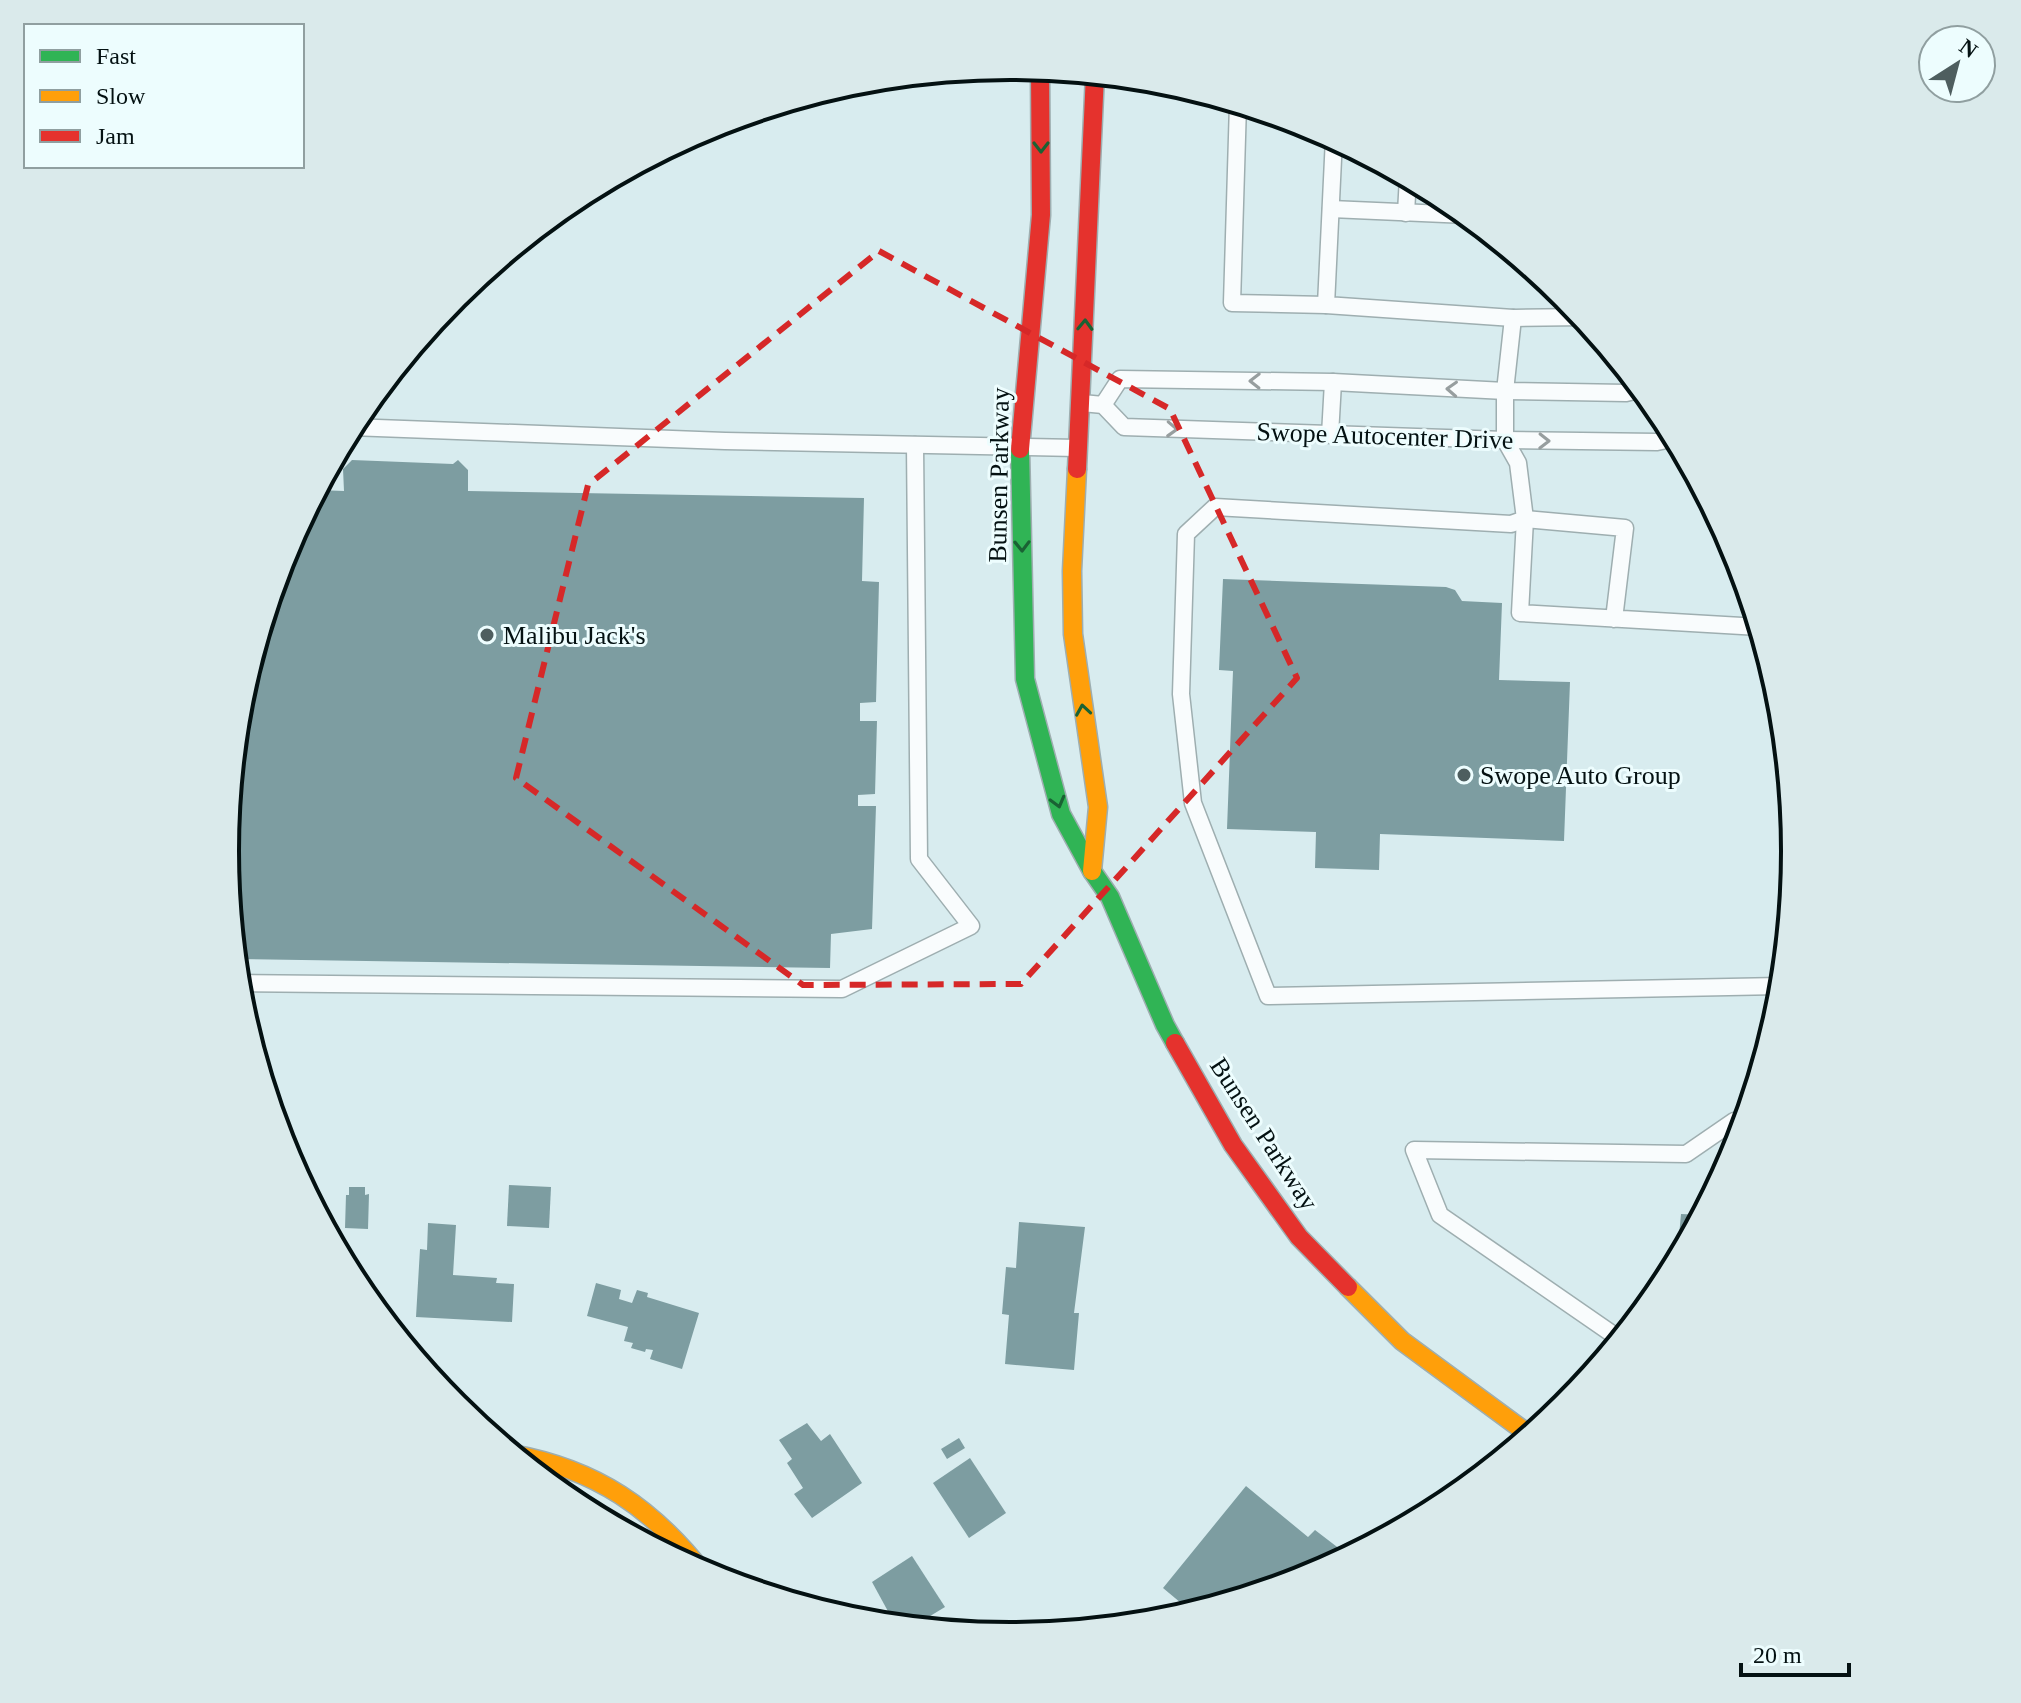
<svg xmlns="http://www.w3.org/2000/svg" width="2021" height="1703" font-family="Georgia,serif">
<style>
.building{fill:#7d9da1}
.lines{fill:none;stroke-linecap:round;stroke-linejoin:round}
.lane-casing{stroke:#9eaeb0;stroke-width:19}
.fast-casing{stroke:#9eaeb0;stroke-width:21}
.slow-casing{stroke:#9eaeb0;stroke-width:21}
.jam-casing{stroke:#9eaeb0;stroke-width:21}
.lane{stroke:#f9fcfd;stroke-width:16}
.fast{stroke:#30b455;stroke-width:18}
.slow{stroke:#ff9f0a;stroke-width:18}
.jam{stroke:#e5322d;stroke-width:18}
.oneway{stroke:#1a6234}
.oneway2{stroke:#979e9f}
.marked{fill:none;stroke:#d62828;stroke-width:6;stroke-dasharray:16 10;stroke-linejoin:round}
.poi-dot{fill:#4e5e5f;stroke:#edfdfe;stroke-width:3}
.labels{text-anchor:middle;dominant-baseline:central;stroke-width:6;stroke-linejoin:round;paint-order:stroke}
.street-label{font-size:26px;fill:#041112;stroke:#edfdfe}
.poi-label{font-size:26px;fill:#041112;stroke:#edfdfe;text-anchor:start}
.rim{fill:none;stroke:#041112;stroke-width:4}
</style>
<rect width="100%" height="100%" fill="#d8ecef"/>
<g class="building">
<polygon points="352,460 453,464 458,460 468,470 468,491 864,498 862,581 879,582 876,702 860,703 860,721 877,721 875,794 858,795 858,806 876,806 872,929 831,934 830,968 236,959 225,851 240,698 285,550 317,490 344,491 343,469"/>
<polygon points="1223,579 1446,587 1455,590 1462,601 1502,603 1499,680 1570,682 1564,841 1380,834 1379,870 1315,868 1316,832 1227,829 1233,671 1219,670"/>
<polygon points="509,1185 551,1187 549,1228 507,1226"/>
<polygon points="349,1187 365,1187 365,1195 369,1194 368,1229 345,1228 346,1195 349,1195"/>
<polygon points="1681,1214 1703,1215 1687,1245 1687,1237 1679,1236"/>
<polygon points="1019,1222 1085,1227 1074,1313 1079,1313 1074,1370 1005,1364 1009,1315 1002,1314 1006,1267 1016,1268"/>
<polygon points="428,1223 456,1225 453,1275 497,1278 496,1283 514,1284 512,1322 416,1317 420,1249 427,1250"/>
<polygon points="596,1283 621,1290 619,1299 632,1303 637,1290 648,1293 647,1297 699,1313 682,1369 650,1359 653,1350 646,1349 645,1352 631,1348 633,1343 624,1341 628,1327 587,1316"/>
<polygon points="807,1423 821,1441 830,1434 862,1483 812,1518 794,1494 803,1488 787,1463 792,1459 779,1440"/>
<polygon points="959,1438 965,1448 947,1459 941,1449"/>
<polygon points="970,1458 1006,1513 969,1538 933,1483"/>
<polygon points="1246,1486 1308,1537 1315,1530 1345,1553 1339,1562 1311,1577 1193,1613 1163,1588"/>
<polygon points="912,1556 945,1607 912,1627 896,1626 872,1582"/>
</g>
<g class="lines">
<g class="lane-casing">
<g id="lane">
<polyline points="1238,104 1232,303 1326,305"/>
<polyline points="1334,138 1326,305 1513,318 1584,317"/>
<polyline points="1331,209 1467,215"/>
<polyline points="1406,213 1408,177"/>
<polyline points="1513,318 1505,391 1505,440 1518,463 1525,519 1511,524 1215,507 1186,534 1181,694 1193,803 1268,996 1783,986"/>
<polyline points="1082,403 1103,405 1124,427 1505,440 1657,442 1676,438"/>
<polyline points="1103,405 1120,379 1333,382 1505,391 1626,393 1642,389"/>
<polyline points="351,427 725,441 1077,448"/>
<polyline points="1330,435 1333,382"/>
<polyline points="1614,619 1625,528 1525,519 1520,613 1759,627"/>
<polyline points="238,983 842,989 971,926 919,859 915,445"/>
<polyline points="1621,1340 1440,1215 1414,1150 1686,1154 1734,1121 1745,1122"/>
</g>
</g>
<g class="fast-casing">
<polyline id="fast" points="1020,449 1025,679 1061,814 1092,871 1110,897 1165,1025 1175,1043"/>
</g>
<g class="slow-casing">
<g id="slow">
<polyline points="1077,469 1072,571 1073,634 1098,807 1092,871"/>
<polyline points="1348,1287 1402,1341 1531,1436"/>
<path d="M 512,1454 C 596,1469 653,1508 705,1575"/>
</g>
</g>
<g class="jam-casing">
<g id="jam">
<polyline points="1020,449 1041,215 1040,69"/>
<polyline points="1077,469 1095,74"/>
<polyline points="1175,1043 1233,1145 1299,1237 1348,1287"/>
</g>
</g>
<use href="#lane" class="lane"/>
<use href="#fast" class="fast"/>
<use href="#slow" class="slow"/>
<use href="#jam" class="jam"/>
</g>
<defs><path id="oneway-chevron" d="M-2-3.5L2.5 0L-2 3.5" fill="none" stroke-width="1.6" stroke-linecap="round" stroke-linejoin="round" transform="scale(2)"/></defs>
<g class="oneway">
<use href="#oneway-chevron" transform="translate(1041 147) rotate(90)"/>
<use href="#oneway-chevron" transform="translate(1085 325) rotate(-88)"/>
<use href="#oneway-chevron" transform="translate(1022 546) rotate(89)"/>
<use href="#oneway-chevron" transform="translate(1083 710) rotate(-99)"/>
<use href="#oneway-chevron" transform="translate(1058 802) rotate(75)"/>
</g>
<g class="oneway2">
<use href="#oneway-chevron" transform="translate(1255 381) rotate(-179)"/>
<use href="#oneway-chevron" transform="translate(1452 389) rotate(-177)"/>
<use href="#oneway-chevron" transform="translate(1172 429) rotate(2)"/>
<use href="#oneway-chevron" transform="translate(1544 441) rotate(1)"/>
</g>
<path class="marked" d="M 879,251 L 1170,409 L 1297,678 L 1021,984 L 803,985 L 516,778 L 588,485 Z"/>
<g class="poi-dot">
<circle cx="487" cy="635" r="8"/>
<circle cx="1464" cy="775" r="8"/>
</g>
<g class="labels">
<g class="street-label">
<text transform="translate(1385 436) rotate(2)">Swope Autocenter Drive</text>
<text transform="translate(999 475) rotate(-89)">Bunsen Parkway</text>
<text transform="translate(1264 1134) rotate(57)">Bunsen Parkway</text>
</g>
<g class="poi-label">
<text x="503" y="635">Malibu Jack's</text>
<text x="1480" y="775">Swope Auto Group</text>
</g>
</g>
<path d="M0 0H2021V1703H0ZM239 851a771 771 0 1 1 1542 0a771 771 0 1 1-1542 0Z" fill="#daeaeb" fill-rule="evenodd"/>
<path class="rim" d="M239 851a771 771 0 1 1 1542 0a771 771 0 1 1-1542 0Z"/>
<rect x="24" y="24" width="280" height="144" fill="#edfdfe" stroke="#909fa0" stroke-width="2"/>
<rect x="40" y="50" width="40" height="12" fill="#30b455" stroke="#909fa0" stroke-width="2"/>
<text x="96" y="64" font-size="24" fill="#041112">Fast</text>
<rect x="40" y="90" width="40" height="12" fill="#ff9f0a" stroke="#909fa0" stroke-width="2"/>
<text x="96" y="104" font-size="24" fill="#041112">Slow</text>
<rect x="40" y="130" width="40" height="12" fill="#e5322d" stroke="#909fa0" stroke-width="2"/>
<text x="96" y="144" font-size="24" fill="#041112">Jam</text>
<g transform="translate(1957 64) rotate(36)"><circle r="38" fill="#edfdfe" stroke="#909fa0" stroke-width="2"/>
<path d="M0-6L14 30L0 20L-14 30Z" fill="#4e5e5f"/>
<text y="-12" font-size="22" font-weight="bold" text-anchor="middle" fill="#041112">N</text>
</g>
<path d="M1741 1663v12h108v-12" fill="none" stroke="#041112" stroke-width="4"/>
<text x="1753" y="1663" font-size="24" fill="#041112" stroke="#edfdfe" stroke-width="6" paint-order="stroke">20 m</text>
</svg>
